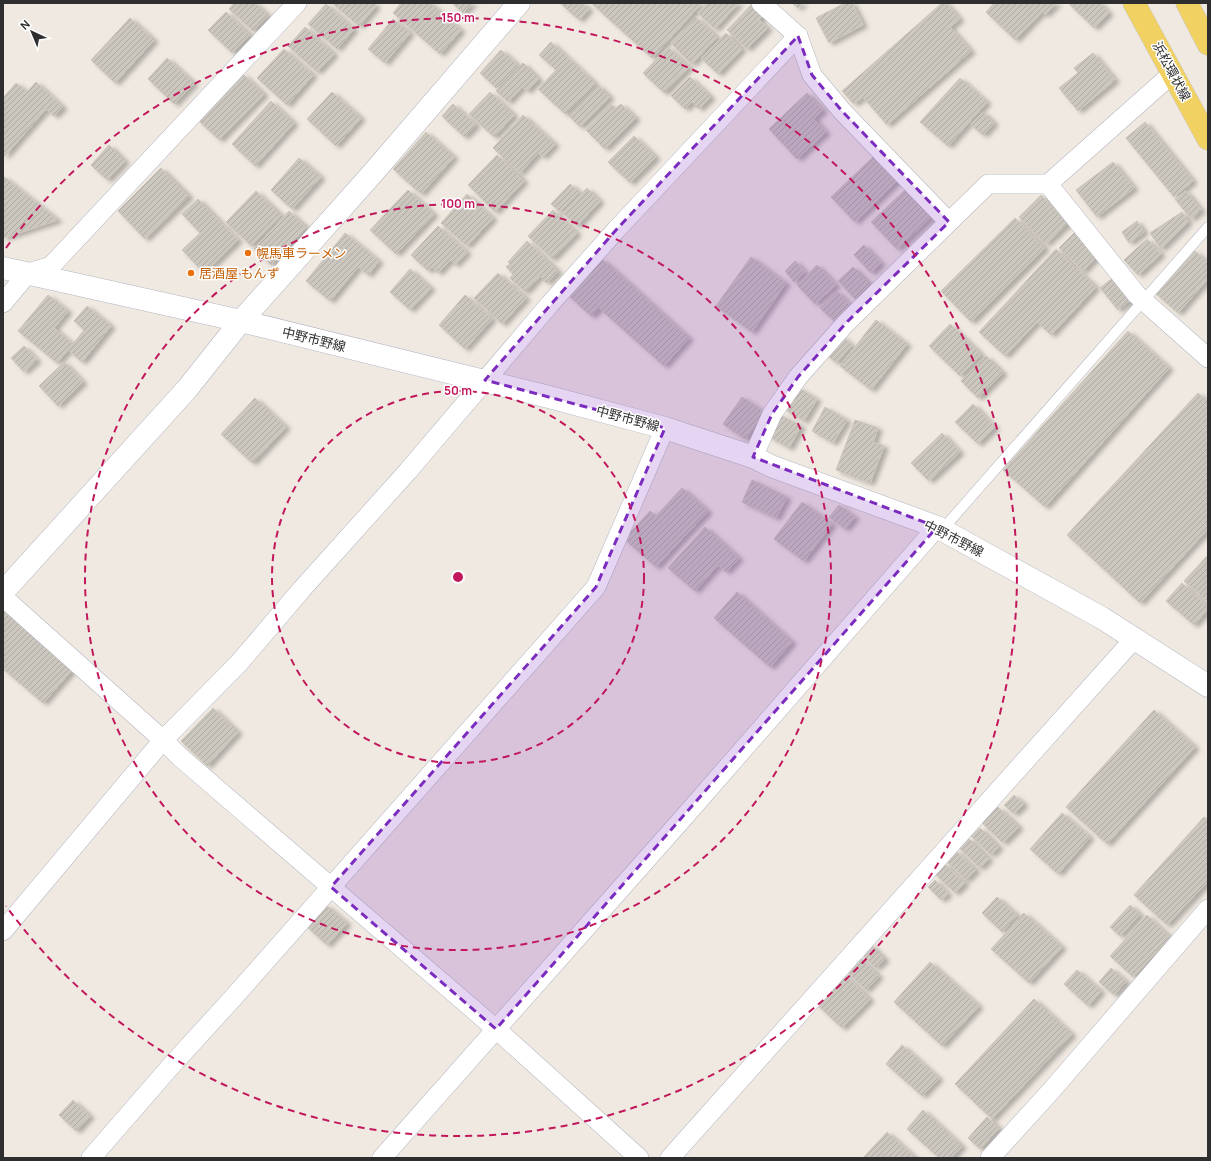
<svg xmlns="http://www.w3.org/2000/svg" width="1211" height="1161" font-family="Manrope,'Noto Sans JP',sans-serif">
<style>
.building{fill:url(#building-hatch);stroke:#cbc5ba;filter:url(#shadow)}
.lines{fill:none;stroke-linecap:round;stroke-linejoin:round}
.lane-casing{stroke:#b4b7c1;stroke-width:11}
.street-casing{stroke:#b4b7c1;stroke-width:20}
.secondary-casing{stroke:#b4b7c1;stroke-width:23}
.primary-casing{stroke:#c9c9c9;stroke-width:23}
.lane{stroke:#fff;stroke-width:10}
.street{stroke:#fff;stroke-width:19}
.secondary{stroke:#fff;stroke-width:22}
.primary{stroke:#f2d163;stroke-width:22}
.marked{fill:#7b2cbf;fill-opacity:0.2;stroke:#7b2cbf;stroke-width:3;stroke-dasharray:8 5;stroke-linejoin:round}
.ring{fill:none;stroke:#c2185b;stroke-width:2;stroke-dasharray:7 5}
.food-dot{fill:#e8710a;stroke:#fff;stroke-width:1.5}
.labels{text-anchor:middle;dominant-baseline:central;stroke-width:3;stroke-linejoin:round;paint-order:stroke}
.street-label{font-size:13px;fill:#2e2e2e;stroke:#fff}
.food-label{font-size:13px;fill:#c56008;stroke:#fff;text-anchor:start}
.centre{fill:#c2185b;stroke:#fff;stroke-width:2}
.ring-label{font-size:12px;text-anchor:middle;font-weight:bold;fill:#c2185b;stroke:#fff;stroke-width:3;stroke-linejoin:round;paint-order:stroke}
</style>
<defs>
<pattern id="building-hatch" width="6" height="6" patternUnits="userSpaceOnUse"><rect width="6" height="6" fill="#cbc7bf"/><path d="M-1 1l2-2M0 6l6-6M5 7l2-2" fill="none" stroke="#afaba4"/></pattern>
<filter id="shadow"><feDropShadow dx="4.5" dy="2.5" stdDeviation="2" flood-color="#0004"/></filter>
</defs>
<rect width="100%" height="100%" fill="#efe9e1"/>
<g class="building">
<polygon points="234,3 255,3 268,15 253,31 229,9"/>
<polygon points="332,3 373,3 376,6 359,26"/>
<polygon points="401,3 430,3 461,30 440,54 393,13"/>
<polygon points="452,3 473,3 463,13"/>
<polygon points="560,3 582,3 589,9 579,20"/>
<polygon points="591,3 702,3 652,58"/>
<polygon points="707,3 739,3 715,29 698,13"/>
<polygon points="753,3 764,14 759,20 768,28 747,49 727,30"/>
<polygon points="792,3 803,3 798,8"/>
<polygon points="845,3 852,3 863,25 829,43 816,18"/>
<polygon points="942,3 946,3 960,19 950,27 971,51 887,125 863,97 854,104 842,91"/>
<polygon points="994,3 1057,3 1045,15 1042,12 1015,40 986,12"/>
<polygon points="1068,3 1100,3 1109,13 1094,28"/>
<polygon points="326,4 354,29 337,49 308,24"/>
<polygon points="226,12 250,35 232,53 208,30"/>
<polygon points="696,17 717,37 692,64 671,43"/>
<polygon points="130,18 154,40 115,83 91,60"/>
<polygon points="393,19 410,33 385,63 368,49"/>
<polygon points="305,27 334,54 317,72 288,46"/>
<polygon points="726,33 742,49 718,74 701,58"/>
<polygon points="551,42 595,83 565,114 538,89 556,70 539,55"/>
<polygon points="668,47 689,67 664,93 643,73"/>
<polygon points="284,49 313,75 287,105 257,78"/>
<polygon points="501,50 518,65 496,88 480,73"/>
<polygon points="1093,53 1115,80 1078,111 1059,88 1078,73 1074,68"/>
<polygon points="167,58 194,83 174,104 148,79"/>
<polygon points="523,63 539,79 527,91 522,87 508,102 496,91"/>
<polygon points="243,74 264,94 219,140 198,120"/>
<polygon points="690,77 711,97 699,109 692,102 685,109 671,96"/>
<polygon points="960,78 987,102 948,146 920,122"/>
<polygon points="36,82 63,107 54,116 46,109 4,157 3,98 16,83 27,92"/>
<polygon points="598,85 610,97 580,127 568,115"/>
<polygon points="332,92 361,118 336,146 307,119"/>
<polygon points="490,92 514,115 494,137 469,114"/>
<polygon points="807,93 823,110 814,119 826,132 797,159 769,129"/>
<polygon points="271,101 294,123 255,166 232,144"/>
<polygon points="453,104 476,125 464,137 442,116"/>
<polygon points="611,104 616,109 621,104 636,118 605,149 586,130"/>
<polygon points="983,112 994,123 983,135 971,125"/>
<polygon points="523,115 555,144 543,157 538,153 520,173 493,148"/>
<polygon points="1145,122 1193,181 1174,197 1126,138"/>
<polygon points="426,132 454,157 421,194 393,169"/>
<polygon points="634,136 656,157 630,183 608,162"/>
<polygon points="109,145 125,161 107,180 91,165"/>
<polygon points="497,155 524,181 495,212 468,185"/>
<polygon points="874,156 897,181 855,222 831,197"/>
<polygon points="299,158 321,177 292,209 271,190"/>
<polygon points="1113,162 1134,188 1097,217 1076,190"/>
<polygon points="161,168 189,196 145,239 118,211"/>
<polygon points="3,176 58,220 3,238"/>
<polygon points="570,184 579,192 560,212 551,204"/>
<polygon points="587,188 600,201 577,226 563,213"/>
<polygon points="906,189 932,216 897,249 871,222"/>
<polygon points="408,190 434,214 396,254 370,230"/>
<polygon points="256,191 281,215 251,246 226,222"/>
<polygon points="1186,191 1201,210 1191,219 1175,199"/>
<polygon points="467,194 493,218 467,246 441,223"/>
<polygon points="1041,195 1068,223 1046,244 1019,217"/>
<polygon points="198,199 238,240 204,273 182,250 200,233 182,214"/>
<polygon points="553,210 577,233 552,259 528,236"/>
<polygon points="289,211 306,227 271,265 254,249"/>
<polygon points="1182,212 1188,222 1161,249 1150,233"/>
<polygon points="1015,218 1045,248 971,322 941,291"/>
<polygon points="1137,221 1144,232 1129,243 1122,232"/>
<polygon points="438,226 467,252 455,265 450,260 438,273 432,267 428,271 411,255"/>
<polygon points="1075,232 1098,255 1083,271 1059,248"/>
<polygon points="345,233 379,261 368,275 358,267 330,301 306,281"/>
<polygon points="1147,239 1161,254 1138,275 1124,260"/>
<polygon points="527,241 558,271 547,283 540,276 525,292 510,278 513,274 506,267 510,264 508,262"/>
<polygon points="864,245 881,263 871,273 854,255"/>
<polygon points="1056,249 1096,287 1051,335 1037,322 1005,356 979,332"/>
<polygon points="1195,251 1208,263 1208,283 1206,281 1178,313 1156,294"/>
<polygon points="751,257 786,283 752,332 716,306"/>
<polygon points="602,259 689,338 664,366 599,308 591,316 568,295"/>
<polygon points="795,261 805,272 794,282 785,271"/>
<polygon points="817,265 836,285 815,304 797,285"/>
<polygon points="853,267 870,284 855,299 838,281"/>
<polygon points="410,269 431,288 410,310 390,292"/>
<polygon points="498,273 526,298 502,324 474,298"/>
<polygon points="1115,276 1133,298 1118,310 1100,288"/>
<polygon points="837,291 851,306 835,322 820,308"/>
<polygon points="48,295 68,311 54,328 73,344 57,363 18,331"/>
<polygon points="465,295 492,319 465,349 439,325"/>
<polygon points="87,306 111,326 82,362 68,350 84,330 74,321"/>
<polygon points="876,320 907,344 871,390 840,366"/>
<polygon points="950,324 981,354 960,376 929,346"/>
<polygon points="1128,331 1169,368 1045,507 1003,470"/>
<polygon points="841,336 852,345 836,363 826,354"/>
<polygon points="24,346 37,360 24,372 11,358"/>
<polygon points="986,356 1003,373 978,398 961,381"/>
<polygon points="64,362 83,382 58,406 39,386"/>
<polygon points="797,387 817,399 804,421 784,409"/>
<polygon points="1198,393 1208,402 1208,529 1140,603 1067,535"/>
<polygon points="742,397 764,412 745,439 723,424"/>
<polygon points="255,398 286,427 252,463 221,434"/>
<polygon points="973,404 995,427 978,444 955,422"/>
<polygon points="825,407 847,420 833,443 812,431"/>
<polygon points="780,415 801,426 789,448 768,436"/>
<polygon points="855,420 878,428 873,442 884,446 870,483 836,470"/>
<polygon points="942,433 960,452 929,481 911,463"/>
<polygon points="752,480 787,497 776,518 742,502"/>
<polygon points="682,488 708,511 656,567 624,539 650,511 656,516"/>
<polygon points="802,502 832,524 804,561 774,539"/>
<polygon points="839,505 855,517 845,529 829,517"/>
<polygon points="705,527 739,558 726,572 718,565 695,591 668,568"/>
<polygon points="1208,555 1208,602 1184,581"/>
<polygon points="1182,583 1208,607 1208,609 1194,625 1166,601"/>
<polygon points="737,592 792,642 770,667 714,618"/>
<polygon points="3,610 72,670 43,703 3,669"/>
<polygon points="213,708 238,732 207,766 181,741"/>
<polygon points="1154,710 1195,747 1107,844 1066,807"/>
<polygon points="1014,795 1024,804 1014,814 1004,805"/>
<polygon points="998,807 1019,827 1003,843 982,823"/>
<polygon points="1062,813 1090,837 1058,874 1030,849"/>
<polygon points="1204,817 1208,820 1208,881 1167,925 1134,895"/>
<polygon points="980,828 999,847 991,855 971,836"/>
<polygon points="968,838 989,859 980,868 959,848"/>
<polygon points="955,850 976,870 966,880 946,861"/>
<polygon points="943,863 965,883 955,893 934,873"/>
<polygon points="935,880 948,894 941,900 928,887"/>
<polygon points="997,897 1017,915 1002,932 982,913"/>
<polygon points="326,905 347,923 327,945 307,927"/>
<polygon points="1130,905 1140,914 1120,936 1110,927"/>
<polygon points="1024,913 1062,947 1029,983 991,949"/>
<polygon points="1147,915 1170,937 1133,977 1110,956"/>
<polygon points="870,944 885,959 876,968 862,954"/>
<polygon points="859,957 879,976 866,990 846,971"/>
<polygon points="930,962 979,1006 942,1046 894,1002"/>
<polygon points="1111,968 1126,981 1114,995 1099,982"/>
<polygon points="1077,970 1101,991 1088,1006 1064,984"/>
<polygon points="843,973 870,999 842,1028 815,1003"/>
<polygon points="1034,999 1072,1034 992,1119 955,1084"/>
<polygon points="902,1045 939,1078 922,1096 886,1064"/>
<polygon points="73,1100 90,1116 76,1131 59,1115"/>
<polygon points="923,1110 962,1146 951,1158 939,1158 907,1129"/>
<polygon points="987,1117 999,1128 980,1149 968,1138"/>
<polygon points="887,1132 916,1158 863,1158"/>
</g>
<g class="lines">
<g class="lane-casing">
<polyline id="lane" points="942,530 1208,227"/>
</g>
<g class="street-casing">
<g id="street">
<polyline points="1048,184 1137,295 1208,358"/>
<polyline points="949,222 988,184 1048,184 1173,73"/>
<polyline points="3,303 28,273 51,266 297,3"/>
<polyline points="753,457 772,414 798,377 846,323 949,222 842,111 812,75 798,36"/>
<polyline points="3,597 163,740 180,757 496,1029 639,1158"/>
<polyline points="3,931 163,740 239,663 302,589 408,471 550,304 616,230 798,36 761,3"/>
<polyline points="91,1158 170,1067 232,999 596,587 665,428"/>
<polyline points="382,1158 685,816 937,527"/>
<polyline points="670,1158 1134,639"/>
<polyline points="990,1158 1050,1092 1208,909"/>
</g>
</g>
<g class="secondary-casing">
<g id="secondary">
<polyline points="3,268 241,321 549,397 665,428 753,457 771,466 937,527 1102,618 1208,686"/>
<polyline points="3,592 187,389 241,321 372,174 519,3"/>
</g>
</g>
<g class="primary-casing">
<g id="primary">
<polyline points="1134,3 1208,139"/>
<polyline points="1187,3 1208,44"/>
</g>
</g>
<use href="#lane" class="lane"/>
<use href="#street" class="street"/>
<use href="#secondary" class="secondary"/>
<use href="#primary" class="primary"/>
</g>
<path class="marked" d="M 798,36 L 812,75 L 842,111 L 949,222 L 846,323 L 798,377 L 772,414 L 753,457 L 937,527 L 496,1029 L 331,887 L 596,587 L 665,428 L 485,380 L 616,230 Z"/>
<g class="ring">
<circle cx="458" cy="577" r="186"/>
<circle cx="458" cy="577" r="373"/>
<path d="M6 248A559 559 0 1 1 6 906"/>
</g>
<g class="food-dot">
<circle cx="248" cy="253" r="4"/>
<circle cx="191" cy="273" r="4"/>
</g>
<g class="labels">
<g class="street-label">
<text transform="translate(1172 71) rotate(62)">浜松環状線</text>
<text transform="translate(314 339) rotate(14)">中野市野線</text>
<text transform="translate(628 418) rotate(15)">中野市野線</text>
<text transform="translate(954 538) rotate(27)">中野市野線</text>
</g>
<g class="food-label">
<text x="256" y="253">幌馬車ラーメン</text>
<text x="199" y="273">居酒屋 もんず</text>
</g>
</g>
<circle cx="458" cy="577" r="6" class="centre"/>
<g class="ring-label">
<text x="458" y="22">150 m</text>
<text x="458" y="208">100 m</text>
<text x="458" y="395">50 m</text>
</g>
<rect width="1211" height="1161" fill="none" stroke="#2e2e2e" stroke-width="8"/>
<g transform="translate(32 32) rotate(316)" stroke="#ffffff" stroke-width="3" paint-order="stroke">
<path d="M0-3L7 15L0 10L-7 15Z" fill="#2e2e2e"/>
<text y="-6" font-size="11" font-weight="bold" text-anchor="middle" fill="#2e2e2e">N</text>
</g>
</svg>
